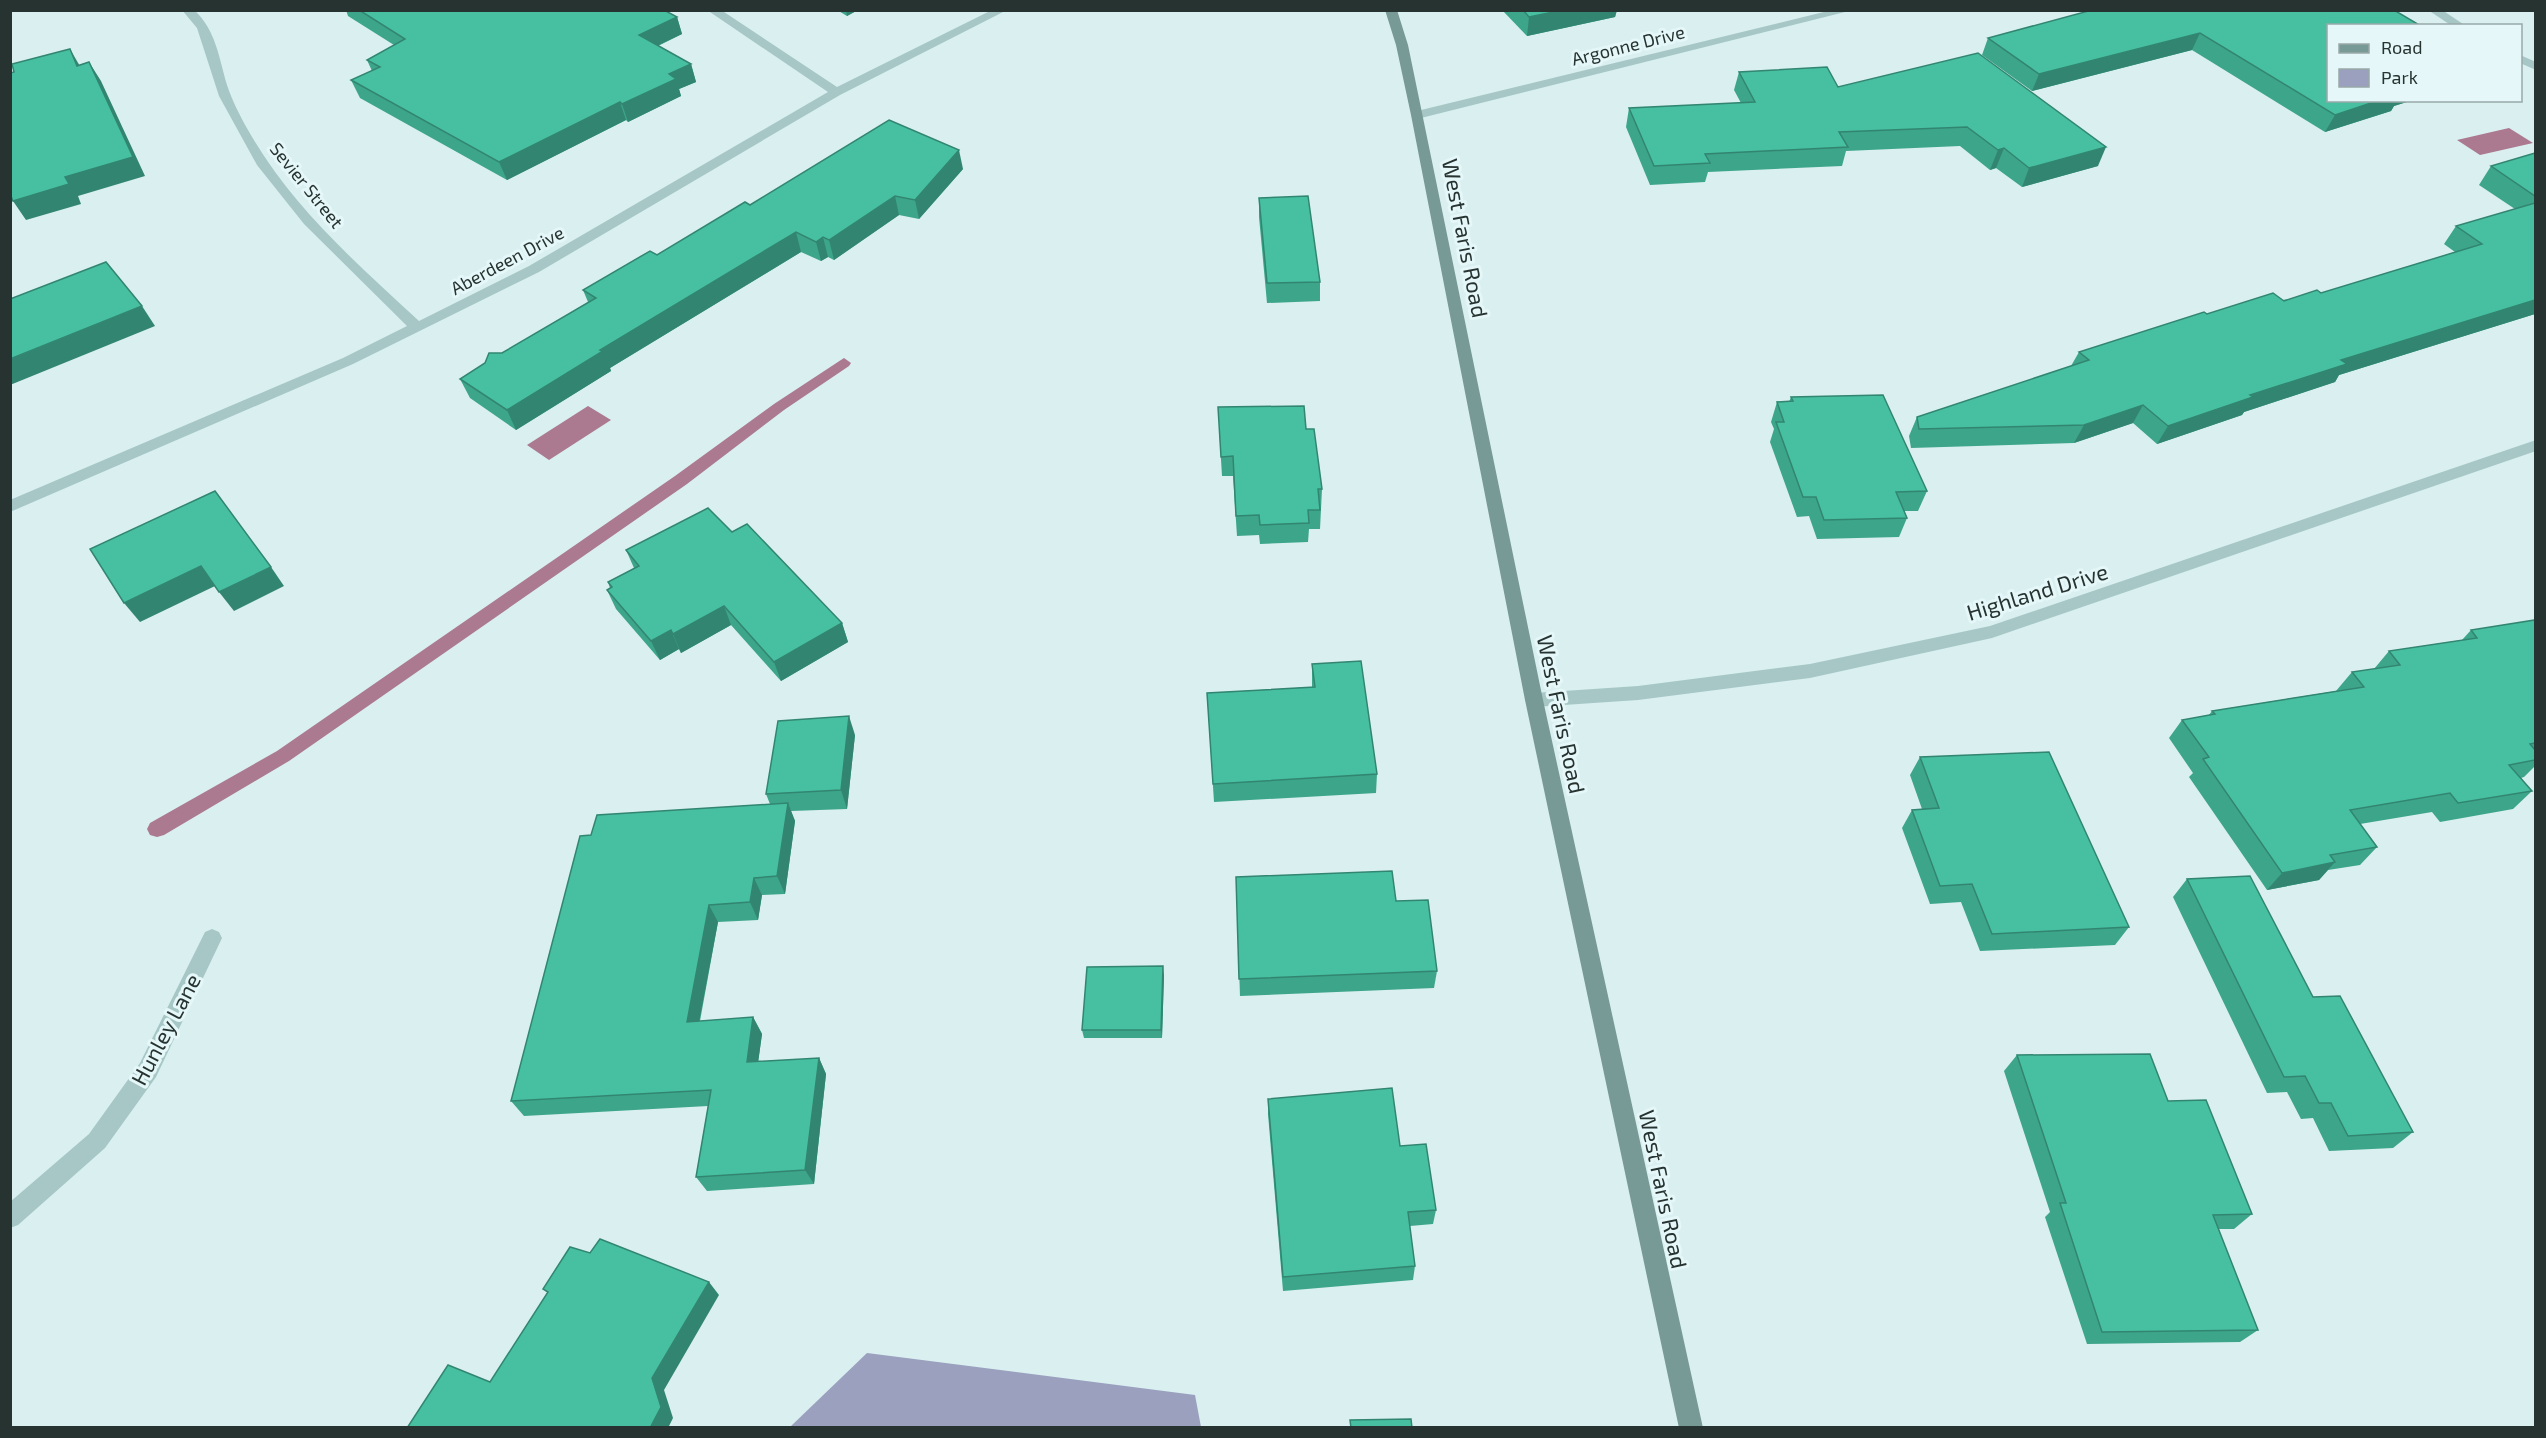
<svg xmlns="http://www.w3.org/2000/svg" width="2546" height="1438" font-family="'Exo 2',sans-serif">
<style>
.green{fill:#9aa0be}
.water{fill:#ab7990}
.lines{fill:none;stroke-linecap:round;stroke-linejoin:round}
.stream{fill:#ab7990;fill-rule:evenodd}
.street{fill:#a6c7c5;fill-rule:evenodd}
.secondary{fill:#779a96;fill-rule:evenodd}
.wall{fill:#3da58a}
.shaded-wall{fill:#328671}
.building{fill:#47c0a1;stroke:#328671;stroke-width:1.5}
.labels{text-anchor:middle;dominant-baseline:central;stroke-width:6;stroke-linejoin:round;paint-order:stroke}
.far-street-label{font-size:18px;fill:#263331;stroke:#e5f7f8}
.street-label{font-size:22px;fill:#263331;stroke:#e5f7f8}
</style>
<rect width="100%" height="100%" fill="#d9eff0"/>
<polygon class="green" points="867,1353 1195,1395 1201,1427 790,1427"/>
<g class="water">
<polygon points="2509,128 2533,143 2480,155 2457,140"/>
<polygon points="588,406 611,420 549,460 527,445"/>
</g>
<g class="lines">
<polygon class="stream" points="844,358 851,363 849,366 784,410 687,484 289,761 164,835 157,837 150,835 147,829 150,823 277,751 675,476 774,404"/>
<g class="street">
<path d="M 182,10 L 194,10 C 216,30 219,58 227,85 C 232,100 240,116 248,130 C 290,205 356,263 419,321 L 529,266 L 828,92 L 707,10 L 721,10 L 837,87 L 992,10 L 1007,10 L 840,95 L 539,272 L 353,364 L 10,512 L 10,500 L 343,358 L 407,326 L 304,224 L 257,165 L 219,96 L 197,28 Z"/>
<polygon points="1832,10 1853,10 1417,119 1411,115 1417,111"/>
<polygon points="2428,10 2442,10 2466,26 2452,26"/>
<polygon points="2520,55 2536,62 2536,70 2520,63"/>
<polygon points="2536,440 2536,451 1992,638 1810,678 1638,700 1534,707 1528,705 1525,700 1528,695 1534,693 1638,686 1810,664 1990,626"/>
<polygon points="212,929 219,932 222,938 156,1077 105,1148 18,1225 10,1228 10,1202 89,1134 140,1063 205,932"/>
</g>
<polygon class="secondary" points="1385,10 1397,10 1408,45 1543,700 1703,1428 1679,1428 1525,700 1411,115 1396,45"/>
</g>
<g class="wall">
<polygon points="346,10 664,10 677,17 682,34 658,46 691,64 696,82 679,89 681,96 628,122 626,120 507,180 360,98 351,80 372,71 367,60 394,45 348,16"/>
<polygon points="837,10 858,10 847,16"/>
<polygon points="1502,10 1617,10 1615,17 1527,36"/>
<polygon points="2394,10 2328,100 2413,100 2394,106 2391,111 2325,132 2192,50 2032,91 1982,55 1988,38"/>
<polygon points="1739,72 1838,87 2098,166 2022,187 1996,168 1990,170 1960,146 1846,151 1842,166 1708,172 1705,182 1650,185 1626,127 1629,108 1741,103 1734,90"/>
<polygon points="2535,153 2535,314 2339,375 2335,382 2244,412 2242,415 2157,444 2133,423 2074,443 1911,448 1909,436 1917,417 2071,366 2079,352 2207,314 2321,293 2455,252 2444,244 2456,226 2515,209 2479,185 2491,166"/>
<polygon points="963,169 919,219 899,215 834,260 828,257 821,261 801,252 610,368 611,371 516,430 470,398 460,379 588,302 583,290 657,255 750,205"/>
<polygon points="1259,198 1320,282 1320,301 1267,303 1259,217"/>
<polygon points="1791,397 1927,491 1918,511 1904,511 1907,518 1899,537 1817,539 1809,516 1797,517 1770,442 1774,429 1771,422 1777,402 1789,402"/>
<polygon points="1219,426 1306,429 1322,489 1320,529 1309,529 1308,542 1260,544 1259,535 1237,536 1233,476 1222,476"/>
<polygon points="732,532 842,623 848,642 781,681 731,625 681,653 679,649 660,660 616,609 607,590 610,588 608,582 634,568 626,550"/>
<polygon points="2535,620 2535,766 2524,777 2521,778 2532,791 2513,809 2440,822 2432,812 2360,824 2377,847 2360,865 2328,870 2319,880 2267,890 2189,777 2193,773 2169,738 2182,720 2209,715 2212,711 2336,691 2352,672 2374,669 2389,651 2462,640 2471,630"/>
<polygon points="1312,664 1377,774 1376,793 1214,802 1207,693 1312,687"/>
<polygon points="855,735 847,809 791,811 795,821 785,894 762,895 758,920 718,922 700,1021 753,1017 762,1034 758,1062 819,1058 826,1074 814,1184 707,1191 696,1177 708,1106 524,1116 511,1101 591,835 770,804 766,794"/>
<polygon points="1920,757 2129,927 2115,945 1980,951 1961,902 1930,904 1902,828 1912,810 1922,809 1910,775"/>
<polygon points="1236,877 1396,901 1437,971 1434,988 1240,996"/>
<polygon points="2187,879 2313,997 2413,1132 2393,1148 2329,1151 2313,1118 2301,1119 2287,1092 2267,1093 2173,897"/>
<polygon points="1164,975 1162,1038 1084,1038 1082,1030"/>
<polygon points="2017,1055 2168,1101 2252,1214 2234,1229 2218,1229 2258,1330 2240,1342 2087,1344 2045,1217 2050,1212 2004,1071"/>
<polygon points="1268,1099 1436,1210 1433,1224 1410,1226 1415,1266 1413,1280 1283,1291 1268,1114"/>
</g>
<g class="shaded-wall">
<polygon points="846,10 858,10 847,16"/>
<polygon points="1563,10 1617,10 1615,17 1527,36 1529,17"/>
<polygon points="677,17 682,34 644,52 639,35"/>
<polygon points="2200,33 2192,50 2032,91 2039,74"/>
<polygon points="70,49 81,68 77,66"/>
<polygon points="89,62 101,81 145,176 78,196 81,204 26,220 13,201 65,177"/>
<polygon points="691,64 696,82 679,89 681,96 628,122 622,104 669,74"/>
<polygon points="2380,100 2413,100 2394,106 2391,111 2325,132 2335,115"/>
<polygon points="620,102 626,120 507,180 499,162"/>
<polygon points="2106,147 2098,166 2022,187 2029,168"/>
<polygon points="2004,148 1996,168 1990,170 1998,150"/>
<polygon points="959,150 963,169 919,219 915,200"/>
<polygon points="895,196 899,215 834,260 829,240"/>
<polygon points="796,232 801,252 610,368 611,371 516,430 507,410 600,350"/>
<polygon points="823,237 828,257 821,261 816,242"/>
<polygon points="2535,300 2535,314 2339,375 2335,382 2244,412 2242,415 2157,444 2168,426 2341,360"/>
<polygon points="142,306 155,326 10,385 10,359"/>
<polygon points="2143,405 2133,423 2074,443 2084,425"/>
<polygon points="201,566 215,586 140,622 124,603"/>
<polygon points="271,567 284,586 234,611 219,592"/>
<polygon points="724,606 731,625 681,653 673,634"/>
<polygon points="842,623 848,642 781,681 774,662"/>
<polygon points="671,630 679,649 660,660 651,641"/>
<polygon points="849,716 855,735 847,809 841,790"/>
<polygon points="788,803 795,821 785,894 777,876"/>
<polygon points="2335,862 2319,880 2267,890 2282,873"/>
<polygon points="754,878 762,895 758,920 750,902"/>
<polygon points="709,905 718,922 696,1038 687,1022"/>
<polygon points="1163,966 1164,975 1162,1038 1161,1030"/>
<polygon points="753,1017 762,1034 756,1078 747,1062"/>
<polygon points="819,1058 826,1074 814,1184 805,1170"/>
<polygon points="709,1282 719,1295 664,1390 673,1418 668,1428 650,1428 652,1378"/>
</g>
<g class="building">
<polygon points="359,10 664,10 677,17 639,35 691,64 669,74 676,79 622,104 620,102 499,162 351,80 380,67 367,60 405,39"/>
<polygon points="1523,10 1563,10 1529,17"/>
<polygon points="2092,10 2394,10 2421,26 2328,26 2328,100 2380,100 2335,115 2200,33 2039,74 1988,38"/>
<polygon points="70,49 77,66 89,62 133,157 65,177 69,184 13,201 10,194 10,73 14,72 12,64"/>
<polygon points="1978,53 2106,147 2029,168 2004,148 1998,150 1967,127 1839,132 1848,147 1705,154 1710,163 1654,166 1629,108 1755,102 1739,72 1827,67 1838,87"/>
<polygon points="889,120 959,150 915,200 895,196 829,240 823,237 816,242 796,232 600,350 603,351 507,410 460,379 485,363 489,353 502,353 596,298 583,290 650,251 657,255 745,202 750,205"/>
<polygon points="2535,153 2535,196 2491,166"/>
<polygon points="1308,196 1320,282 1267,283 1259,198"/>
<polygon points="2535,203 2535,300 2341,360 2347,364 2250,395 2253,397 2168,426 2143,405 2084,425 1919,429 1917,417 2089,360 2079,352 2204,312 2207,314 2273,293 2284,301 2317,290 2321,293 2482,244 2456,226"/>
<polygon points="106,262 142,306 10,359 10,299"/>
<polygon points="1883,395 1927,491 1896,492 1907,518 1824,520 1816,497 1803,497 1776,422 1784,422 1777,402 1793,401 1791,397"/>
<polygon points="1304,406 1306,429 1314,429 1322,489 1318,489 1320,510 1308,510 1309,523 1260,525 1259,515 1236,516 1233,456 1221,457 1218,407"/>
<polygon points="215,491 271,567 219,592 201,566 124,603 90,549"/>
<polygon points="708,508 732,532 747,524 842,623 774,662 724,606 673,634 671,630 651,641 607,590 612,587 608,582 639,566 626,550"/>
<polygon points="2535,620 2535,743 2530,744 2535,750 2535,760 2509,765 2532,791 2458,803 2450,793 2350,810 2377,847 2330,855 2335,862 2282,873 2203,759 2209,757 2182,720 2215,714 2212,711 2364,687 2352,672 2400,665 2389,651 2477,638 2471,630"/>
<polygon points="1361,661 1377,774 1213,784 1207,693 1315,687 1312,664"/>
<polygon points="849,716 841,790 766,794 778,721"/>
<polygon points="2049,752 2129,927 1992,934 1972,884 1940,886 1912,810 1939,808 1920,757"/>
<polygon points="788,803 777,876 754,878 750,902 709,905 687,1022 753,1017 747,1062 819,1058 805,1170 696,1177 711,1090 511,1101 580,836 591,835 597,815"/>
<polygon points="1392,871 1396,901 1428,900 1437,971 1239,979 1236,877"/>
<polygon points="2250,876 2313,997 2340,996 2413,1132 2348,1136 2331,1103 2319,1103 2305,1076 2284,1077 2187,879"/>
<polygon points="1163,966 1161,1030 1082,1030 1087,967"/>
<polygon points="2150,1054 2168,1101 2206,1100 2252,1214 2213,1215 2258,1330 2102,1332 2060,1203 2066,1203 2017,1055"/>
<polygon points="1392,1088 1400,1146 1426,1144 1436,1210 1408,1212 1415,1266 1283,1277 1268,1099"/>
<polygon points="600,1239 709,1282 652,1378 661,1407 650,1428 407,1428 448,1365 490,1382 548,1292 543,1289 570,1247 590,1253"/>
<polygon points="1411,1419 1412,1428 1351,1428 1350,1420"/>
</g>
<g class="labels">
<g class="far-street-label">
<text transform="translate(1628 45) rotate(-14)">Argonne Drive</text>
<text transform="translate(307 185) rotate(51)">Sevier Street</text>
<text transform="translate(507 260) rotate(-28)">Aberdeen Drive</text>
</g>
<g class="street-label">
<text transform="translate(1466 238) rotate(79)">West Faris Road</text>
<text transform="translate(2037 591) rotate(-17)">Highland Drive</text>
<text transform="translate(1562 714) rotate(78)">West Faris Road</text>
<text transform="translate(165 1029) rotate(-62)">Hunley Lane</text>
<text transform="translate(1664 1189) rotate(78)">West Faris Road</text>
</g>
</g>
<rect width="2546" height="1438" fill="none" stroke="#263331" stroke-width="24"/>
<rect x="2327" y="24" width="195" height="78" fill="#e5f7f8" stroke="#99a9a8" stroke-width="1.5"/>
<rect x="2339" y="44" width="30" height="9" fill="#779a96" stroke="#99a9a8" stroke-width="1.5"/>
<text x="2381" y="54" font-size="18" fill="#263331">Road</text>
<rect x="2339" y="69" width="30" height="18" fill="#9aa0be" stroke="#99a9a8" stroke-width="1.5"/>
<text x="2381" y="84" font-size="18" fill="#263331">Park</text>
</svg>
